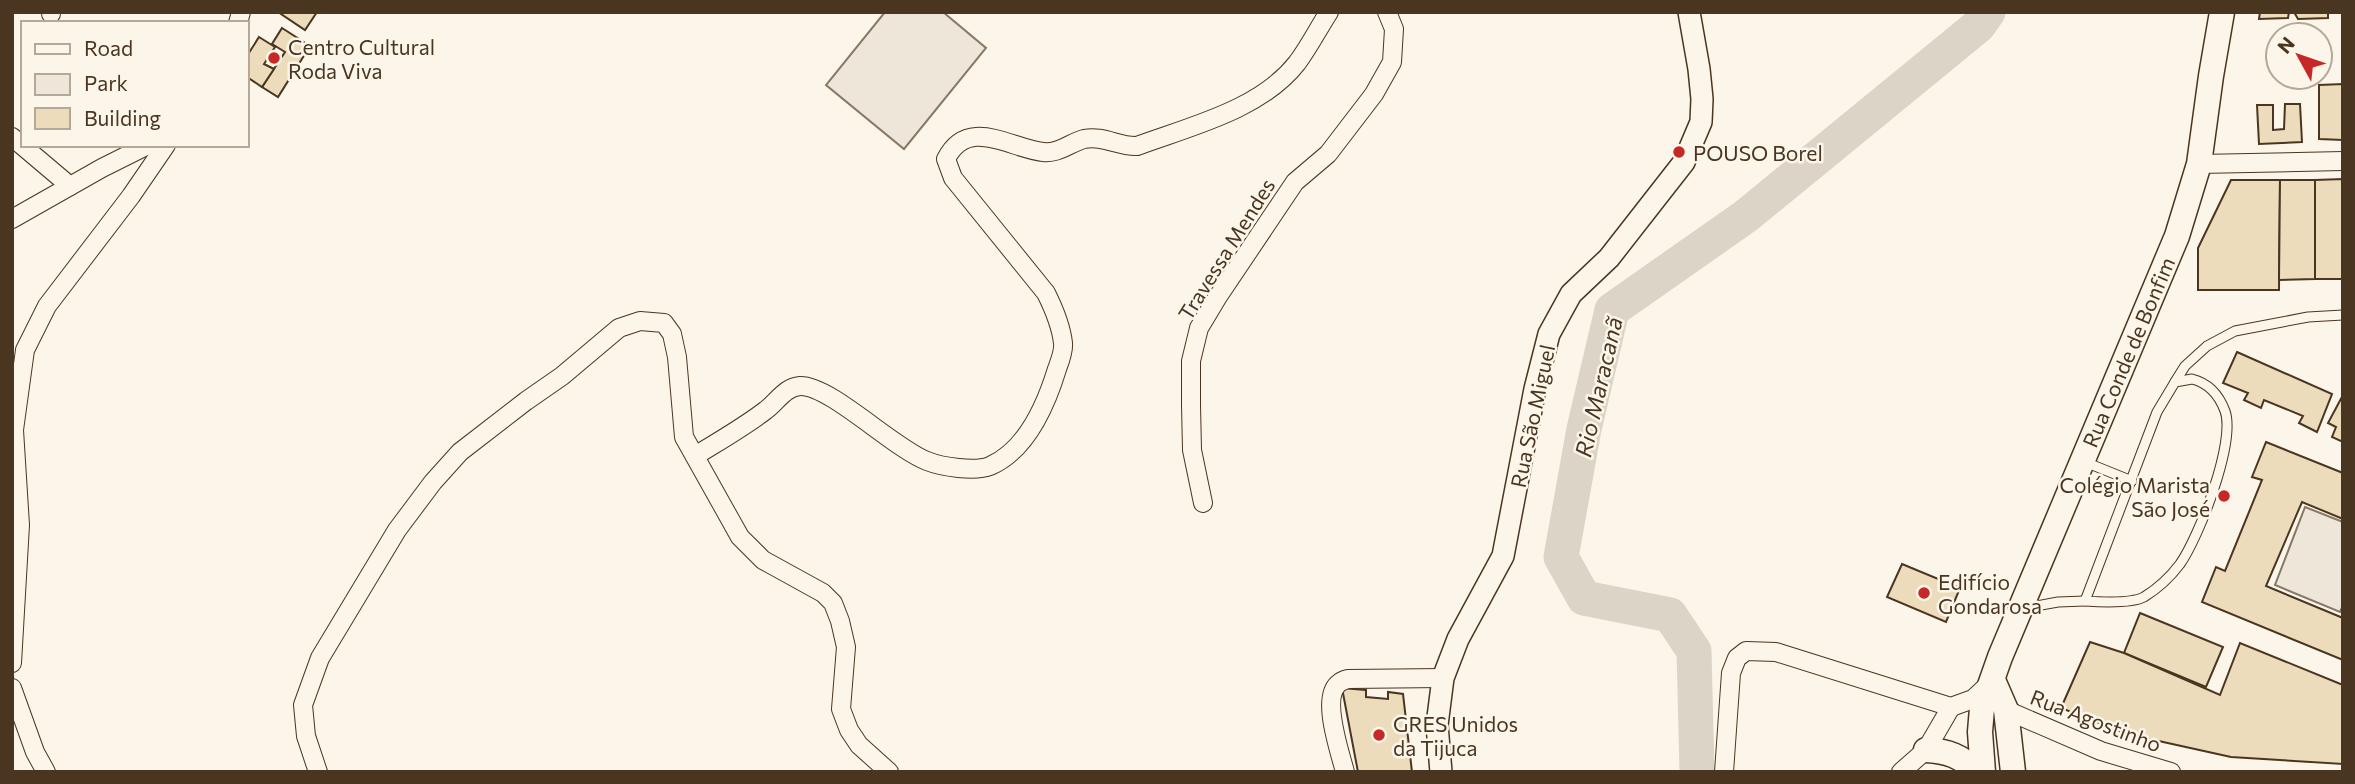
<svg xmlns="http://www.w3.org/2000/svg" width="2355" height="784" font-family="Commissioner,sans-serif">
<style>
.green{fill:#ede6d9;stroke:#887966;stroke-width:2}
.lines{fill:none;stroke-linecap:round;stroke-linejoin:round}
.river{stroke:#dcd4c6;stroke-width:35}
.building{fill:#ecdcbc;stroke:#4a3520;stroke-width:2}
.service-casing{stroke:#4a3520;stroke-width:11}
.minor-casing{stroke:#4a3520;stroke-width:20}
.tertiary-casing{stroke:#4a3520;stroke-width:24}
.secondary-casing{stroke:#4a3520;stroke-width:27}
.service{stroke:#fbf6e9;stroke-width:9}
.minor{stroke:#fbf6e9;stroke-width:18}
.tertiary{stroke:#fbf6e9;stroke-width:21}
.secondary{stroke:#fbf6e9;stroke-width:24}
.poi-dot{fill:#c62828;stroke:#fbf6e9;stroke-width:2.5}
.labels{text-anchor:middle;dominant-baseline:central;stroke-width:5;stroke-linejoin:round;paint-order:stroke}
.poi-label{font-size:21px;fill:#4a3520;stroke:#fbf6e9;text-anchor:start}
.street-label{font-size:21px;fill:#4a3520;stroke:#fbf6e9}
.water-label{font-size:23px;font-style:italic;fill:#4a3520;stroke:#fbf6e9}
</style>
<rect width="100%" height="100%" fill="#fbf6e9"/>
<g class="green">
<polygon points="885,12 943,12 986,48 904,149 826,85"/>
<polygon points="2305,507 2343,522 2343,605 2340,612 2275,585"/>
</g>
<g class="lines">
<polyline class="river" points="1697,772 1694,651 1670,615 1584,598 1561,557 1584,429 1612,310 1746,216 1978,26 1988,12"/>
</g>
<g class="building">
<polygon points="278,12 317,12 305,30"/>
<polygon points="2260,12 2289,12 2288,18 2259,19"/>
<polygon points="2294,12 2328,12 2328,18 2298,19"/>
<polygon points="282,28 310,46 278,97 262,87 285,52 272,44"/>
<polygon points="259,37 275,47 264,64 274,69 262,87 247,77 247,56"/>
<polygon points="2343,84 2343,140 2319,139 2319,85"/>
<polygon points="2285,104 2300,104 2302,142 2259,144 2257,105 2273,105 2273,130 2284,129"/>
<polygon points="2343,179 2343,279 2315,279 2315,180"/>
<polygon points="2231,180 2280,180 2279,290 2198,290 2198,248"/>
<polygon points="2280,180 2315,180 2315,279 2279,280"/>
<polygon points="2237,352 2332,394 2317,432 2299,423 2303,416 2264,400 2261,408 2244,400 2248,393 2223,383"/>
<polygon points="2343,395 2343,442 2332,437 2336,427 2328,423"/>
<polygon points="2266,442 2343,473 2343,519 2302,502 2266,586 2343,618 2343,660 2202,602 2216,567 2225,571 2262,480 2252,477"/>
<polygon points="1902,564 1960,588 1946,622 1887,597"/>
<polygon points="2140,613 2223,647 2206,687 2124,653"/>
<polygon points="2090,642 2124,653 2220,695 2240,643 2343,685 2343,764 2231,757 2127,734 2061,708"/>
<polygon points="1342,688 1366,690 1366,697 1388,699 1388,692 1403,694 1412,772 1358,772"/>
</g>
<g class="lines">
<g class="service-casing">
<g id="service">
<path d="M 2192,379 C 2208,383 2219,395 2225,411 C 2236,442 2199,537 2180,564 C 2171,576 2157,589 2144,597 C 2131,604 2100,602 2085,601 L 2157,412 L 2175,382 Z"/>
<polyline points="2175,382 2185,366 2207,346 2235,331 2308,317 2343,315"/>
<polyline points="2085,462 2132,481"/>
<polyline points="2025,608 2058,602 2085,601"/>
</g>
</g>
<g class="minor-casing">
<g id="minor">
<polyline points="51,14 51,12"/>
<polyline points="238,23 241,12"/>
<polyline points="12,137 70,186"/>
<polyline points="2199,164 2343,161"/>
<polyline points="12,219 102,168 148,145"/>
<path d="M 695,456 C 719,441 744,427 766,410 C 777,402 785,387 800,386 C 830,385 893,448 927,461 C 942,467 975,472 990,466 C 1027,450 1046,405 1057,369 C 1060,361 1064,351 1063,343 C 1061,325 1054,309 1046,293 L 953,178 L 946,159 C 968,116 1009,148 1043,152 C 1058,154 1070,143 1084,139 C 1103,135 1119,147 1137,146 C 1191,126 1260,110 1297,63 C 1309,47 1318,29 1329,12"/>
<polyline points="1203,503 1192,450 1191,405 1191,361 1199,328 1217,298 1295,182 1328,154 1374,94 1392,62 1394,29 1387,12"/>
<polyline points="12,663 20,525 14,430 25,350 47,306 131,196 166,145"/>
<polyline points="12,688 35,752 46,772"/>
<polyline points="2006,710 2101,751 2171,772"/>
<polyline points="318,772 306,736 303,705 320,658 397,530 433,482 460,452 526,401 562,376 619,328 640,321 664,323 672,334 677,357 684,437 740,537 763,560 823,593 833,603 840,621 846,647 841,709 849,730 859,745 889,772"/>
<path d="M 1345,772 C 1340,752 1321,699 1338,684 C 1341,681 1344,680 1348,679 L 1443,678"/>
<polyline points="1724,772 1731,673 1737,658 1746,651 1776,652 1951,707 1973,699 1988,685"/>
<polyline points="1901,772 1926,750 1951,707"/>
</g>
</g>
<g class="tertiary-casing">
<polyline id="tertiary" points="1441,772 1437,725 1443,678 1458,639 1503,556 1535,389 1549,334 1571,294 1609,258 1684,162 1701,122 1702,99 1699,69 1689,12"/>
</g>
<g class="secondary-casing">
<g id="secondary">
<polyline points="1993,680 2006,710 2013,772"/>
<path d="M 1926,750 C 1947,751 1962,756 1976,772"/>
<polyline points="1983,772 1980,732 1982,708 2000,657 2177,236 2199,164 2211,76 2222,12"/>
</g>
</g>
<use href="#service" class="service"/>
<use href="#minor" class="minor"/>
<use href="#tertiary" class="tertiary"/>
<use href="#secondary" class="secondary"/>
</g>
<g class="poi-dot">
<circle cx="274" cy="58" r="7"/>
<circle cx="1679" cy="152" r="7"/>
<circle cx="2224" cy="496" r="7"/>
<circle cx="1924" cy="593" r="7"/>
<circle cx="1379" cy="735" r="7"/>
</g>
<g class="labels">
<g class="poi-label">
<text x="288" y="46">Centro Cultural<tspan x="288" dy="24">Roda Viva</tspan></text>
<text x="1693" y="152">POUSO Borel</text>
<text x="2210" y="484" text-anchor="end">Colégio Marista<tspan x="2210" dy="24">São José</tspan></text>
<text x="1938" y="581">Edifício<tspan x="1938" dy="24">Gondarosa</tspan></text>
<text x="1393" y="723">GRES Unidos<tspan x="1393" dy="24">da Tijuca</tspan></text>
</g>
<g class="street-label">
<text transform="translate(1226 249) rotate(-58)">Travessa Mendes</text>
<text transform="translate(2128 352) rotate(-67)">Rua Conde de Bonfim</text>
<text transform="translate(1532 416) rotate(-78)">Rua São Miguel</text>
<text transform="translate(2096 720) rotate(21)">Rua Agostinho</text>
</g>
<g class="water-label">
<text transform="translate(1598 387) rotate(-77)">Rio Maracanã</text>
</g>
</g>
<rect width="2355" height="784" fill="none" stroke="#4a3520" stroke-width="28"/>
<rect x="21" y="21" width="228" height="126" fill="#fbf6e9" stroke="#b4a999" stroke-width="2"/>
<rect x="35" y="44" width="35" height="10" fill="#fbf6e9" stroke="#b4a999" stroke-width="2"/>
<text x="84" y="56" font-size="21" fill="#4a3520">Road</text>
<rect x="35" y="74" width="35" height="21" fill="#ede6d9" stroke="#b4a999" stroke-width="2"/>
<text x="84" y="91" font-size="21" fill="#4a3520">Park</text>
<rect x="35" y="108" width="35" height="21" fill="#ecdcbc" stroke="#b4a999" stroke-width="2"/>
<text x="84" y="126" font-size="21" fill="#4a3520">Building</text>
<g transform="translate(2299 56) rotate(310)"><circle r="33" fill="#fbf6e9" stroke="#b4a999" stroke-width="2"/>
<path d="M0-5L12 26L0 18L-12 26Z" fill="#c62828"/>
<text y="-10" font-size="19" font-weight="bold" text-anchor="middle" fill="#4a3520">N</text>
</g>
</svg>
